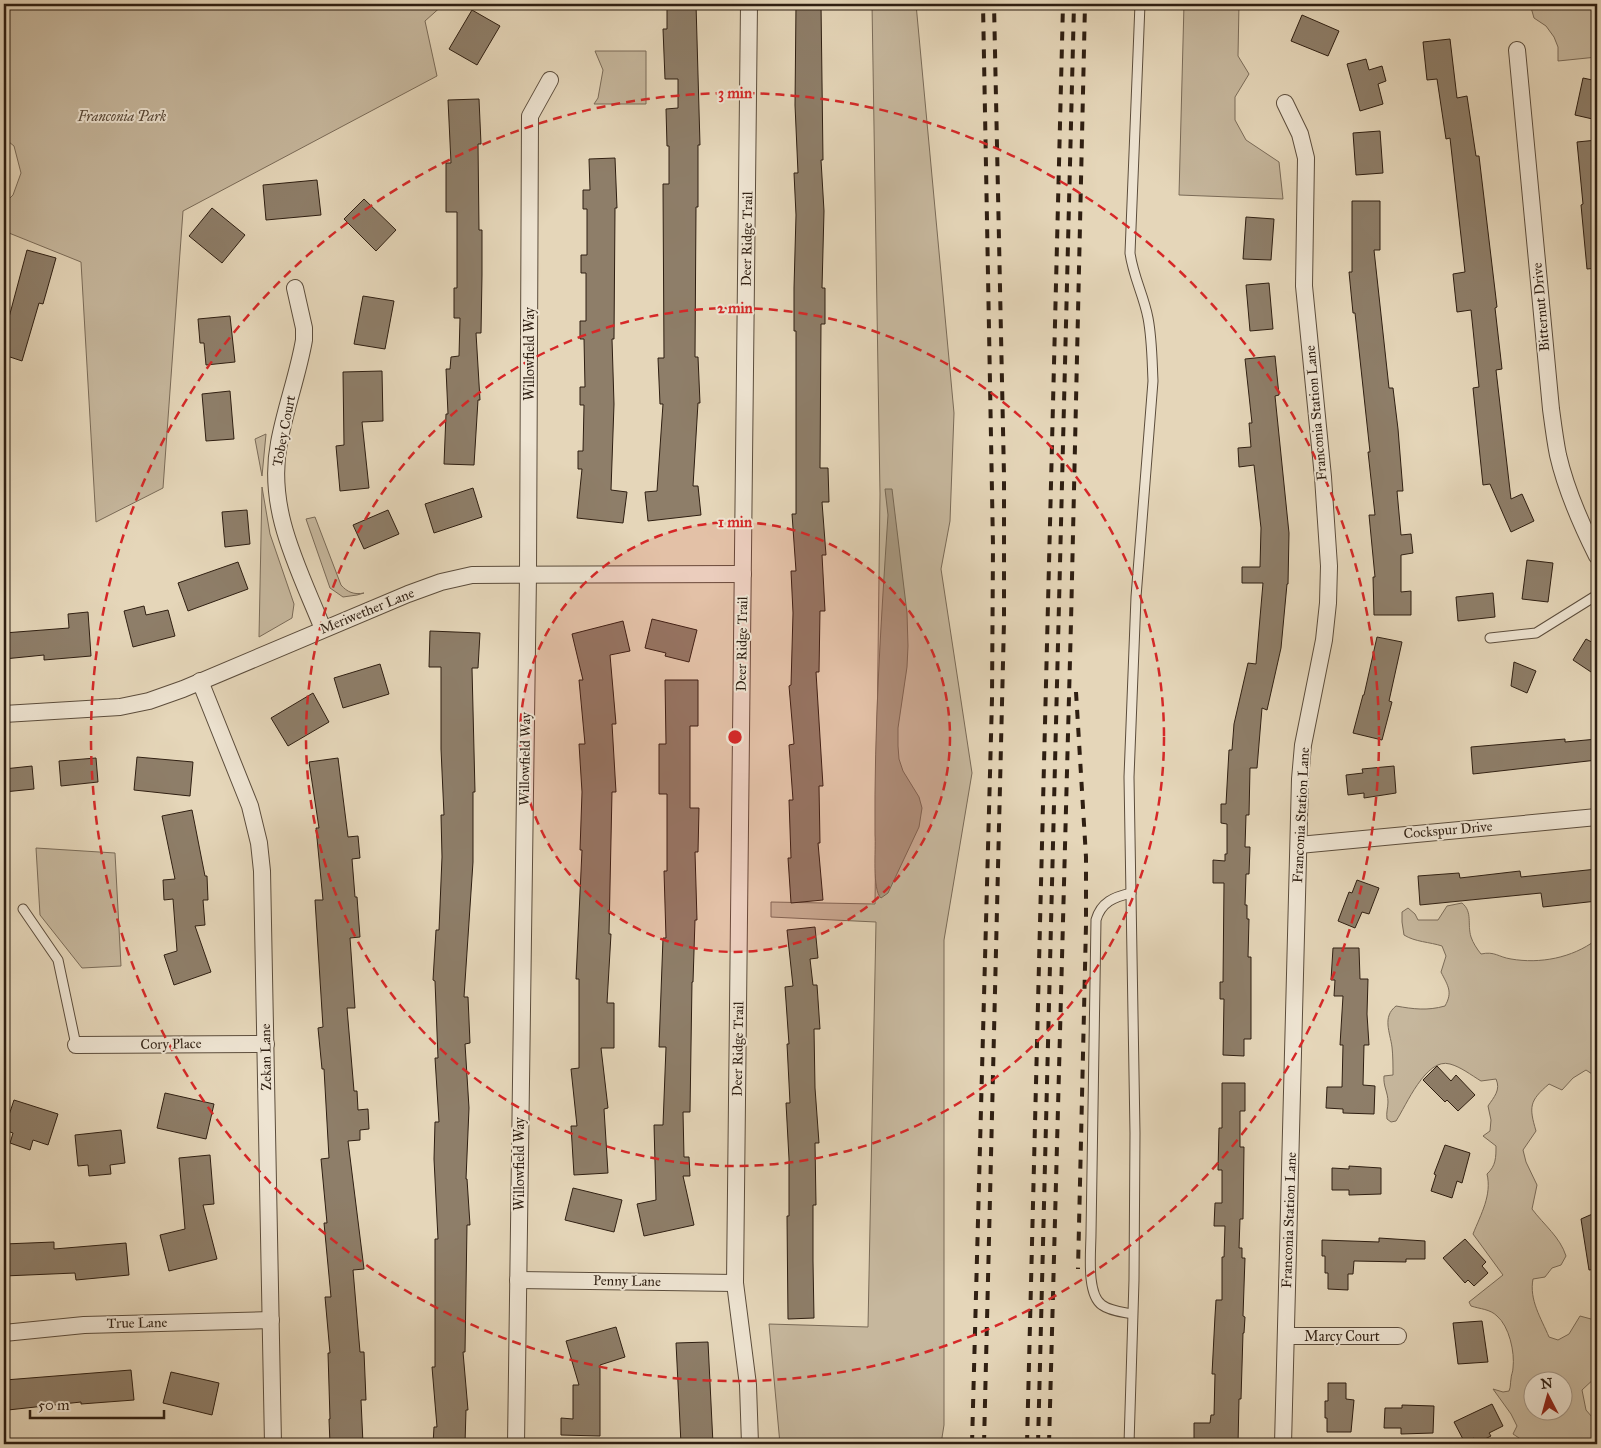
<svg xmlns="http://www.w3.org/2000/svg" width="1601" height="1448" font-family="'IM FELL Great Primer',serif">
<style>
.green{fill:#c6b79d;stroke:#7a6b58;fill-rule:evenodd}
.water{fill:#a79880;stroke:#776854}
.building{fill:#8e7e69;stroke:#2f1f12}
.lines{fill:none;stroke-linecap:round;stroke-linejoin:round}
.lane-casing{stroke:#5c4d3c;stroke-width:11}
.street-casing{stroke:#5c4d3c;stroke-width:18}
.lane{stroke:#eee4d2;stroke-width:9}
.street{stroke:#eee4d2;stroke-width:16}
.rail{stroke:#2f1f12;stroke-width:4;stroke-dasharray:9 9;stroke-linecap:butt}
.ring{fill:none;stroke:#d62828;stroke-width:2.5;stroke-dasharray:9 6}
.labels{text-anchor:middle;dominant-baseline:central;stroke-width:4;stroke-linejoin:round;paint-order:stroke}
.park-label{font-size:14px;font-style:italic;fill:#554535;stroke:#eee4d2}
.street-label{font-size:14px;fill:#2f1f12;stroke:#eee4d2}
.centre{fill:#d62828;stroke:#eee4d2;stroke-width:2.5}
.ring-label{font-size:15px;text-anchor:middle;font-weight:bold;fill:#d62828;stroke:#eee4d2;stroke-width:4;stroke-linejoin:round;paint-order:stroke}
</style>
<rect width="100%" height="100%" fill="#e5d6b9"/>
<filter id="stains"><feTurbulence type="fractalNoise" baseFrequency=".004" numOctaves="4"/><feColorMatrix values="0 0 0 0 .2 0 0 0 0 .09 0 0 0 0 .02 0 0 0 .5 -.17"/></filter>
<radialGradient id="worn" r=".72"><stop offset=".6" stop-color="#630" stop-opacity="0"/><stop offset="1" stop-color="#630" stop-opacity=".3"/></radialGradient>
<g class="green">
<polygon points="4,4 444,4 425,21 437,76 183,211 163,488 96,522 81,262 4,231 4,204 13,195 21,173 14,146 4,138"/>
<polygon points="872,4 916,4 954,413 950,521 941,569 972,773 944,940 944,1425 941,1444 780,1444 769,1324 868,1327 876,922 771,917 771,902 875,904 880,494"/>
<polygon points="1184,4 1239,4 1238,56 1249,74 1235,97 1235,120 1246,140 1279,162 1283,199 1179,195"/>
<polygon points="1530,4 1597,4 1597,57 1558,61 1558,47 1554,37 1546,26 1534,18"/>
<polygon points="595,51 646,51 646,104 594,104 598,98 603,70"/>
<polygon points="266,434 262,476 255,439"/>
<polygon points="262,487 270,534 294,604 292,618 259,637"/>
<path d="M 315,517 L 341,585 C 347,592 354,595 364,593 L 357,595 L 343,597 L 330,588 L 306,519 Z"/>
<polygon points="36,848 115,853 121,966 82,968 40,915"/>
<path d="M 1462,903 C 1473,912 1467,924 1471,937 C 1473,943 1477,949 1481,954 C 1495,951 1498,957 1511,959 C 1540,964 1572,958 1596,940 L 1594,932 L 1597,932 L 1597,1074 L 1592,1074 L 1586,1070 L 1573,1078 L 1562,1090 L 1549,1084 C 1529,1101 1529,1107 1536,1131 L 1523,1150 L 1526,1162 L 1537,1185 L 1532,1209 C 1544,1225 1560,1237 1566,1256 L 1561,1265 L 1552,1268 L 1545,1277 L 1533,1279 C 1529,1300 1541,1318 1549,1337 L 1558,1340 L 1569,1334 L 1580,1316 L 1591,1319 L 1597,1316 L 1597,1376 L 1582,1390 L 1586,1410 L 1592,1417 L 1592,1429 L 1597,1444 L 1522,1444 L 1522,1440 L 1513,1434 L 1517,1426 L 1511,1414 L 1493,1389 L 1503,1392 L 1509,1391 C 1511,1386 1510,1384 1511,1379 C 1511,1375 1513,1372 1513,1368 C 1515,1352 1509,1326 1497,1316 C 1490,1309 1480,1309 1471,1306 L 1469,1302 L 1503,1275 L 1473,1234 C 1481,1214 1492,1195 1487,1174 C 1496,1166 1496,1157 1496,1146 L 1483,1136 L 1490,1131 L 1491,1120 L 1488,1106 C 1494,1097 1501,1090 1496,1079 L 1481,1081 C 1471,1075 1461,1067 1450,1064 C 1426,1057 1406,1106 1396,1121 L 1391,1122 L 1387,1119 C 1386,1112 1388,1108 1388,1102 C 1388,1092 1383,1086 1384,1076 L 1393,1075 C 1393,1066 1393,1056 1392,1047 C 1390,1032 1382,1017 1396,1006 C 1413,1009 1427,1011 1445,1006 C 1453,992 1448,986 1441,972 L 1446,956 L 1442,946 C 1430,942 1415,942 1404,935 L 1402,922 L 1402,912 L 1408,908 L 1415,914 L 1418,920 L 1438,920 L 1447,906 ZM 1534,1380 L 1564,1380 L 1564,1410 L 1534,1410 Z"/>
</g>
<path class="water" d="M 885,489 L 892,489 L 907,613 L 908,646 L 907,667 L 898,728 L 898,746 L 899,759 L 903,771 L 919,797 L 922,808 L 919,827 L 888,893 L 881,898 C 872,890 876,849 875,835 C 874,728 881,622 888,515 Z"/>
<g class="building">
<polygon points="667,4 696,4 700,145 698,145 698,207 696,207 695,357 698,357 700,403 698,403 693,486 698,486 701,515 648,521 645,492 657,491 663,404 660,404 658,358 664,358 663,184 669,184 669,146 667,146 666,109 678,108 678,79 665,79 663,29 667,29"/>
<polygon points="796,4 821,4 823,160 821,160 824,211 822,288 825,288 825,324 821,324 820,468 828,468 829,502 822,502 826,555 822,555 825,611 820,611 819,672 816,672 823,786 819,786 820,843 818,843 823,900 791,903 788,858 791,858 789,800 793,800 789,745 794,744 789,686 791,685 793,613 791,571 796,571 792,514 796,514 796,331 794,331 794,288 796,215 794,173 798,173 795,105"/>
<polygon points="472,10 500,26 477,65 449,49"/>
<polygon points="1302,15 1339,31 1328,56 1291,41"/>
<polygon points="1450,39 1457,98 1467,96 1476,156 1479,156 1497,307 1495,308 1502,369 1496,370 1511,499 1522,494 1534,521 1511,532 1490,484 1483,485 1473,388 1479,387 1471,310 1457,312 1453,274 1465,272 1450,138 1446,139 1437,79 1427,80 1423,42"/>
<polygon points="1366,59 1369,70 1382,66 1386,81 1378,84 1383,104 1360,111 1347,64"/>
<polygon points="1583,78 1597,81 1597,120 1575,115"/>
<polygon points="479,99 481,144 478,144 479,230 482,230 482,275 481,333 476,333 480,400 478,400 474,465 444,464 446,414 448,414 446,369 450,369 451,357 459,356 460,318 454,318 454,288 457,288 457,212 446,212 446,163 451,163 448,100"/>
<polygon points="1380,131 1383,173 1356,175 1353,133"/>
<polygon points="1597,140 1597,268 1587,269 1581,205 1583,204 1577,142"/>
<polygon points="615,158 617,208 615,208 614,339 612,339 614,404 611,490 627,492 623,523 577,518 582,469 578,469 578,451 583,451 584,405 580,405 580,387 585,387 584,339 580,339 580,321 586,321 586,273 581,273 581,255 587,255 587,209 583,209 583,190 590,190 589,159"/>
<polygon points="317,180 321,215 266,220 263,185"/>
<polygon points="364,199 396,230 376,251 344,219"/>
<polygon points="1352,201 1380,201 1380,250 1374,250 1389,388 1393,388 1398,429 1403,491 1397,491 1401,535 1411,534 1413,553 1401,555 1401,592 1411,591 1411,615 1374,615 1373,577 1375,577 1369,515 1375,515 1368,452 1370,452 1355,313 1353,313 1349,272 1352,272"/>
<polygon points="212,208 245,235 222,263 189,236"/>
<polygon points="1246,217 1274,219 1271,260 1243,259"/>
<polygon points="27,250 56,258 43,304 39,303 22,361 4,355 4,336"/>
<polygon points="1269,283 1273,329 1250,331 1246,285"/>
<polygon points="363,296 394,301 385,349 354,344"/>
<polygon points="230,316 235,362 206,365 204,343 200,343 198,319"/>
<polygon points="1275,356 1279,395 1275,396 1289,533 1288,584 1287,584 1281,648 1267,710 1262,708 1257,768 1250,768 1249,815 1246,815 1245,847 1250,847 1249,874 1246,874 1245,905 1247,905 1247,919 1249,919 1248,957 1251,957 1251,1039 1244,1039 1244,1056 1223,1055 1224,999 1220,999 1220,982 1223,982 1224,883 1213,883 1213,860 1225,861 1225,854 1227,854 1227,824 1221,823 1221,804 1226,804 1229,750 1232,750 1234,724 1248,663 1256,664 1263,583 1242,583 1242,567 1260,567 1261,528 1254,465 1239,467 1238,448 1251,447 1249,423 1252,423 1245,359"/>
<polygon points="382,371 383,421 362,422 369,488 340,491 336,446 344,445 343,372"/>
<polygon points="230,391 234,439 206,441 202,394"/>
<polygon points="473,488 482,517 434,533 425,504"/>
<polygon points="247,510 250,544 225,547 222,512"/>
<polygon points="388,510 399,534 364,549 353,525"/>
<polygon points="1527,560 1553,563 1548,602 1522,599"/>
<polygon points="238,562 248,589 188,611 178,583"/>
<polygon points="1493,593 1495,617 1458,621 1456,597"/>
<polygon points="144,606 146,615 168,610 175,636 133,647 124,611"/>
<polygon points="88,612 91,656 44,660 44,655 4,659 4,633 69,628 68,614"/>
<polygon points="652,619 697,630 689,662 665,656 666,653 645,648"/>
<polygon points="623,621 630,651 610,655 616,724 612,724 616,792 612,792 609,934 611,934 607,1003 614,1003 614,1048 601,1048 608,1108 604,1109 608,1173 574,1175 571,1126 577,1126 571,1069 579,1068 579,979 576,979 582,850 580,850 582,792 579,744 585,744 579,680 583,680 572,634"/>
<polygon points="430,631 480,633 478,668 472,668 475,792 473,792 473,862 464,997 468,997 470,1043 465,1044 469,1108 466,1179 467,1179 470,1225 467,1225 465,1352 463,1352 468,1410 466,1410 465,1444 433,1444 434,1427 437,1427 432,1367 435,1367 435,1239 438,1239 434,1159 435,1122 439,1122 435,1058 438,1058 435,981 433,980 436,930 439,930 442,857 441,815 444,815 441,749 441,667 429,667"/>
<polygon points="1377,637 1402,642 1389,701 1392,702 1382,740 1353,733 1363,695 1364,695"/>
<polygon points="1586,639 1597,645 1597,676 1573,660"/>
<polygon points="1514,662 1536,671 1527,693 1511,686"/>
<polygon points="380,664 389,694 343,708 334,678"/>
<polygon points="665,680 698,680 698,726 690,726 690,808 699,808 698,852 695,852 697,920 695,920 693,982 692,982 690,1112 683,1112 684,1157 689,1157 690,1176 683,1176 694,1225 644,1236 637,1204 656,1200 654,1125 663,1125 666,1047 659,1047 663,938 666,938 664,871 667,871 667,794 659,794 659,744 666,744"/>
<polygon points="313,693 329,722 288,746 271,718"/>
<polygon points="1565,739 1565,742 1597,739 1597,760 1473,774 1471,747"/>
<polygon points="137,757 193,762 190,796 134,790"/>
<polygon points="96,758 98,782 61,786 59,761"/>
<polygon points="338,758 348,837 358,836 360,858 352,859 355,897 357,897 360,937 350,938 355,1008 347,1008 354,1091 357,1091 358,1110 368,1109 369,1129 360,1130 360,1140 348,1141 364,1269 353,1270 360,1352 364,1352 366,1400 361,1400 363,1444 330,1444 329,1419 330,1419 328,1353 330,1353 325,1297 331,1297 324,1223 327,1223 321,1159 329,1158 324,1069 322,1069 318,1028 323,1027 315,900 323,900 316,828 319,828 309,762"/>
<polygon points="32,766 34,789 4,792 4,769"/>
<polygon points="1394,766 1396,793 1364,798 1364,793 1348,795 1346,775 1363,773 1362,769"/>
<polygon points="192,810 205,876 207,876 208,900 203,900 205,925 195,926 211,972 174,985 164,955 177,951 173,899 164,900 163,880 175,879 162,816"/>
<polygon points="1597,869 1597,901 1543,907 1541,893 1420,905 1418,876 1459,873 1460,878 1520,871 1521,877"/>
<polygon points="1357,880 1379,888 1369,914 1362,912 1355,928 1338,921 1349,892 1352,893"/>
<polygon points="815,927 818,958 810,959 813,985 817,985 820,1029 814,1029 815,1088 819,1143 815,1143 816,1205 813,1205 813,1261 814,1318 788,1319 787,1216 789,1216 789,1159 786,1103 790,1103 787,1044 789,1044 785,987 793,986 787,930"/>
<polygon points="1333,948 1359,948 1360,979 1368,979 1367,1014 1369,1045 1364,1045 1363,1085 1375,1086 1374,1114 1343,1113 1343,1109 1326,1108 1327,1087 1342,1087 1343,1045 1340,1045 1343,996 1334,996 1335,980 1331,980"/>
<polygon points="1437,1066 1451,1081 1456,1075 1475,1095 1458,1111 1447,1100 1445,1102 1423,1080"/>
<polygon points="1222,1083 1245,1083 1245,1111 1240,1111 1240,1147 1244,1147 1243,1219 1240,1219 1239,1248 1242,1248 1242,1258 1245,1258 1243,1316 1245,1317 1244,1333 1243,1333 1241,1399 1239,1399 1238,1444 1216,1444 1216,1439 1194,1439 1194,1423 1210,1423 1211,1415 1214,1415 1215,1374 1212,1374 1215,1316 1216,1300 1222,1300 1222,1257 1224,1257 1225,1226 1214,1226 1215,1203 1222,1203 1222,1170 1218,1170 1219,1128 1222,1128"/>
<polygon points="165,1093 214,1104 206,1139 157,1128"/>
<polygon points="14,1100 58,1114 48,1145 33,1140 30,1150 10,1143 13,1133 4,1130"/>
<polygon points="121,1130 125,1163 110,1165 111,1174 89,1176 88,1165 78,1166 75,1135"/>
<polygon points="1445,1145 1470,1153 1462,1183 1457,1181 1452,1198 1431,1191 1436,1175 1434,1174"/>
<polygon points="210,1155 214,1204 203,1205 217,1259 169,1271 160,1235 185,1229 179,1158"/>
<polygon points="1349,1166 1381,1168 1381,1194 1349,1195 1349,1190 1332,1190 1332,1168 1349,1169"/>
<polygon points="573,1188 622,1200 614,1232 565,1220"/>
<polygon points="1597,1212 1597,1269 1589,1270 1581,1219"/>
<polygon points="1379,1238 1425,1241 1425,1259 1406,1259 1406,1262 1354,1261 1353,1274 1348,1274 1348,1290 1328,1289 1328,1273 1325,1273 1325,1256 1322,1256 1322,1240 1379,1242"/>
<polygon points="1465,1239 1486,1262 1482,1266 1488,1273 1474,1286 1468,1280 1465,1283 1443,1258"/>
<polygon points="54,1242 54,1249 126,1243 129,1275 76,1280 75,1273 4,1276 4,1244"/>
<polygon points="1482,1321 1488,1362 1458,1364 1453,1323"/>
<polygon points="616,1327 625,1357 600,1365 600,1436 561,1435 561,1418 573,1419 573,1385 579,1385 566,1341"/>
<polygon points="708,1342 713,1444 681,1444 676,1343"/>
<polygon points="131,1370 134,1400 81,1404 81,1402 8,1410 5,1380"/>
<polygon points="171,1372 219,1383 212,1415 163,1403"/>
<polygon points="1328,1383 1346,1383 1346,1399 1354,1400 1351,1432 1327,1432 1327,1418 1325,1418 1325,1401 1328,1401"/>
<polygon points="1492,1404 1503,1426 1489,1433 1491,1436 1477,1443 1474,1438 1465,1443 1454,1422"/>
<polygon points="1402,1405 1434,1406 1433,1433 1401,1434 1401,1428 1384,1428 1385,1408 1402,1408"/>
</g>
<g class="lines">
<g class="lane-casing">
<g id="lane">
<polyline points="1490,638 1536,633 1597,595"/>
<path d="M 1131,893 C 1114,897 1101,902 1096,920 L 1091,1233 C 1091,1251 1086,1294 1102,1305 C 1110,1311 1122,1312 1132,1314"/>
<polyline points="23,909 58,960 76,1045"/>
<path d="M 1129,1444 L 1134,1280 L 1135,1133 L 1129,777 L 1136,597 L 1153,381 C 1152,360 1152,339 1148,318 C 1144,296 1133,276 1130,253 L 1140,4"/>
</g>
</g>
<g class="street-casing">
<g id="street">
<polyline points="749,4 735,1283 748,1385 750,1444"/>
<path d="M 1517,50 L 1551,409 C 1553,424 1555,440 1558,455 C 1566,490 1581,524 1597,556"/>
<path d="M 295,288 L 304,328 L 304,340 C 298,375 285,409 279,443 C 266,510 299,569 323,629"/>
<polyline points="200,681 250,806 259,843 262,871 273,1444"/>
<polyline points="4,714 120,707 149,701 183,689 408,594 441,582 472,575 743,574"/>
<polyline points="1299,845 1597,817"/>
<polyline points="76,1045 266,1044"/>
<polyline points="518,1280 735,1283"/>
<polyline points="4,1333 84,1325 271,1320"/>
<polyline points="1286,1336 1398,1336"/>
<polyline points="516,1444 528,574 530,116 550,80"/>
<polyline points="1283,1444 1300,779 1303,745 1324,640 1328,603 1329,566 1323,477 1304,286 1306,158 1300,134 1285,103"/>
</g>
</g>
<use href="#lane" class="lane"/>
<use href="#street" class="street"/>
<g class="rail">
<polyline points="1076,692 1086,857 1086,925 1078,1269"/>
<polyline points="972,1444 992,699 993,546 983,4"/>
<polyline points="984,1444 1004,621 1004,476 994,4"/>
<polyline points="1027,1444 1063,4"/>
<polyline points="1038,1444 1074,4"/>
<polyline points="1049,1444 1071,622 1085,4"/>
</g>
</g>
<circle cx="735" cy="737" r="215" fill="#d62828" fill-opacity=".12"/>
<g class="ring">
<circle cx="735" cy="737" r="215"/>
<circle cx="735" cy="737" r="429"/>
<circle cx="735" cy="737" r="644"/>
</g>
<g class="labels">
<g class="park-label">
<text x="122" y="116">Franconia Park</text>
</g>
<g class="street-label">
<text transform="translate(747 239) rotate(-89)">Deer Ridge Trail</text>
<text transform="translate(1541 307) rotate(-95)">Bitternut Drive</text>
<text transform="translate(529 354) rotate(-90)">Willowfield Way</text>
<text transform="translate(1316 413) rotate(-95)">Franconia Station Lane</text>
<text transform="translate(284 431) rotate(-79)">Tobey Court</text>
<text transform="translate(367 611) rotate(-22)">Meriwether Lane</text>
<text transform="translate(742 644) rotate(-89)">Deer Ridge Trail</text>
<text transform="translate(525 759) rotate(-89)">Willowfield Way</text>
<text transform="translate(1301 815) rotate(-87)">Franconia Station Lane</text>
<text transform="translate(1448 830) rotate(-5)">Cockspur Drive</text>
<text transform="translate(171 1044) rotate(-1)">Cory Place</text>
<text transform="translate(738 1049) rotate(-89)">Deer Ridge Trail</text>
<text transform="translate(266 1057) rotate(-91)">Zekan Lane</text>
<text transform="translate(519 1164) rotate(-90)">Willowfield Way</text>
<text transform="translate(1289 1220) rotate(-88)">Franconia Station Lane</text>
<text transform="translate(627 1281) rotate(1)">Penny Lane</text>
<text transform="translate(137 1323) rotate(-1)">True Lane</text>
<text x="1342" y="1336">Marcy Court</text>
</g>
</g>
<circle cx="735" cy="737" r="8" class="centre"/>
<g class="ring-label">
<text x="735" y="98">3 min</text>
<text x="735" y="313">2 min</text>
<text x="735" y="527">1 min</text>
</g>
<rect width="1601" height="1448" fill="none" stroke="#e5d6b9" stroke-width="20"/>
<rect x="5" y="5" width="1591" height="1438" fill="none" stroke="#2f1f12" stroke-width="2.5"/>
<rect x="10" y="10" width="1581" height="1428" fill="none" stroke="#2f1f12"/>
<g transform="translate(1548 1396) rotate(354)"><circle r="24" fill="#eee4d2" stroke="#a29585"/>
<path d="M0-4L9 19L0 12L-9 19Z" fill="#8f2418"/>
<text y="-8" font-size="14" font-weight="bold" text-anchor="middle" fill="#2f1f12">N</text>
</g>
<path d="M30 1410v8h134v-8" fill="none" stroke="#2f1f12" stroke-width="2.5"/>
<text x="38" y="1410" font-size="15" fill="#2f1f12" stroke="#eee4d2" stroke-width="4" paint-order="stroke">50 m</text>
<rect width="100%" height="100%" filter="url(#stains)"/>
<rect width="100%" height="100%" fill="url(#worn)"/>
</svg>
